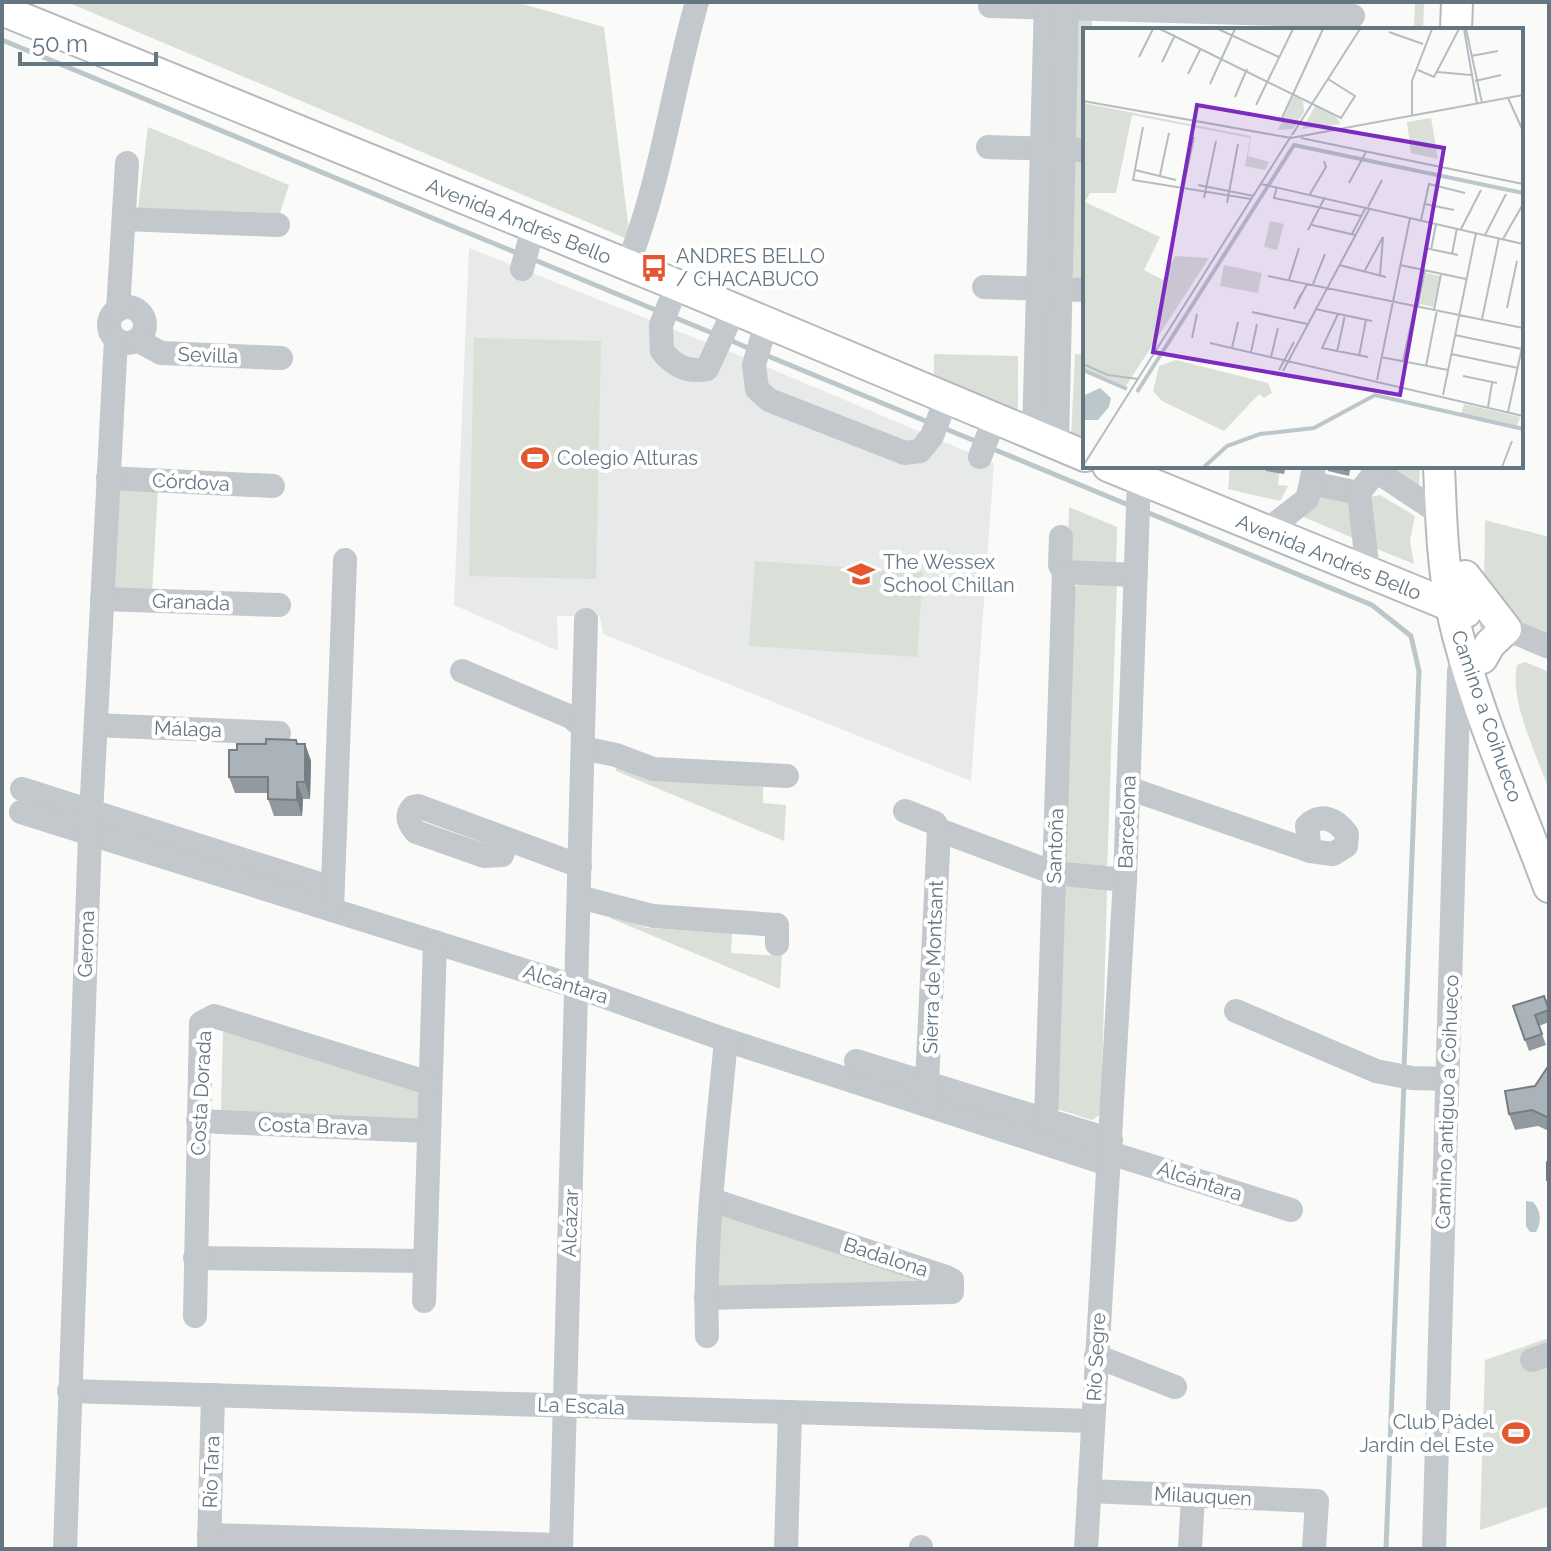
<svg xmlns="http://www.w3.org/2000/svg" width="1551" height="1551" font-family="Raleway,sans-serif">
<style>
.built{fill:#e8e9e9}
.green{fill:#dadfd7}
.water{fill:#bbc7cb}
.lines{fill:none;stroke-linecap:round;stroke-linejoin:round}
.stream{stroke:#bbc7cb;stroke-width:5}
.major-casing{stroke:#b5babe;stroke-width:34}
.minor{stroke:#c3c8cc;stroke-width:24}
.major{stroke:#fff;stroke-width:30}
.wall{fill:#929a9f}
.shaded-wall{fill:#777d82}
.building{fill:#aab3b9;stroke:#777d82;stroke-width:2}
.labels{text-anchor:middle;dominant-baseline:central;stroke-width:8;stroke-linejoin:round;paint-order:stroke}
.street-label{font-size:20px;fill:#657683;stroke:#fff}
.poi-label{font-size:20px;fill:#657683;stroke:#fff;text-anchor:start}
.inset-river{fill:none;stroke:#bbc7cb;stroke-width:4}
.inset-road{fill:none;stroke:#b5bdc2;stroke-width:2}
.view{fill:#7b2cbf;fill-opacity:0.15;stroke:#7b2cbf;stroke-width:4}
.inset-edge{fill:none;stroke:#657683;stroke-width:4}
</style>
<rect width="100%" height="100%" fill="#fafaf8"/>
<polygon class="built" points="469,248 748,359 994,463 971,781 603,634 600,616 557,616 558,651 454,605"/>
<g class="green">
<polygon points="67,2 515,2 604,27 630,240"/>
<polygon points="1415,2 1424,2 1423,30 1414,30"/>
<polygon points="1077,12 1092,12 1092,30 1085,30 1085,142 1073,141"/>
<polygon points="148,127 289,185 280,213 138,208"/>
<rect x="1073" y="157" width="12" height="126"/>
<polygon points="474,338 601,341 596,579 469,576"/>
<polygon points="934,354 1018,356 1018,414 934,375"/>
<polygon points="1075,354 1085,355 1085,444 1071,438"/>
<polygon points="1230,466 1280,466 1278,485 1288,486 1280,501 1228,489"/>
<polygon points="1388,466 1420,466 1419,488"/>
<polygon points="117,485 158,488 152,593 111,591"/>
<polygon points="1314,491 1348,497 1353,538 1299,515"/>
<polygon points="1380,495 1415,516 1410,541 1414,564 1372,547 1370,497"/>
<polygon points="1069,507 1117,527 1116,568 1067,566"/>
<polygon points="1485,520 1549,537 1549,639 1524,629 1484,587"/>
<polygon points="755,561 923,572 917,657 749,646"/>
<polygon points="1084,580 1117,581 1107,871 1062,865 1073,589"/>
<path d="M 1525,662 L 1549,672 L 1549,790 C 1537,755 1509,701 1517,665 Z"/>
<polygon points="616,765 763,787 763,803 786,805 784,841 616,771"/>
<polygon points="1063,885 1107,889 1101,1114 1092,1120 1054,1108"/>
<polygon points="609,913 647,928 732,933 731,953 782,956 780,989 610,918"/>
<polygon points="235,1028 424,1089 423,1119 227,1116 221,1109 223,1032"/>
<polygon points="716,1203 949,1287 709,1293"/>
<polygon points="1549,1338 1549,1506 1480,1530 1485,1360"/>
</g>
<path class="water" d="M 1526,1201 L 1533,1202 C 1541,1210 1542,1222 1536,1232 L 1530,1232 L 1526,1226 Z"/>
<g class="lines">
<g class="stream">
<polyline points="2,40 517,253"/>
<polyline points="530,258 658,311"/>
<polyline points="671,316 717,335"/>
<polyline points="730,340 750,349"/>
<polyline points="763,354 928,422"/>
<polyline points="941,427 980,443"/>
<polyline points="993,449 1131,506"/>
<polyline points="1144,511 1372,605 1411,636 1419,671 1404,1068"/>
<polyline points="1386,1549 1404,1082"/>
</g>
<g class="major-casing">
<g id="major">
<polyline points="2,10 677,285 1085,456"/>
<polyline points="1456,30 1457,2"/>
<polyline points="1108,466 1466,612"/>
<path d="M 1439,466 C 1441,514 1442,564 1452,611 C 1473,706 1515,796 1549,887"/>
<polyline points="1465,576 1506,629 1490,644 1482,658"/>
</g>
</g>
<g class="minor">
<polyline points="990,6 1353,16"/>
<polyline points="988,147 1085,150"/>
<polyline points="124,219 278,225"/>
<path d="M 627,266 C 661,182 672,89 697,2"/>
<polyline points="522,269 533,228"/>
<path d="M 677,285 L 661,325 L 662,351 C 674,366 688,373 707,369 L 734,310"/>
<polyline points="984,287 1085,290"/>
<circle cx="127" cy="325" r="18"/>
<polyline points="118,310 127,163"/>
<polyline points="766,324 754,365 757,389 769,400 905,453 920,451 932,436 947,397"/>
<polyline points="137,340 161,353 281,358"/>
<polyline points="1034,434 1046,2"/>
<polyline points="1057,444 1067,2"/>
<polyline points="980,457 995,417"/>
<polyline points="1314,466 1311,483 1359,493"/>
<polyline points="1376,471 1441,514"/>
<polyline points="108,478 273,486"/>
<polyline points="1266,531 1307,499 1311,483"/>
<polyline points="1061,537 1060,565 1064,572"/>
<polyline points="1368,573 1359,493 1376,471 1376,466"/>
<polyline points="102,599 279,605"/>
<polyline points="1492,623 1549,647"/>
<polyline points="462,671 571,717 583,727"/>
<polyline points="96,725 279,733"/>
<polyline points="583,748 616,755 653,769 787,776"/>
<path d="M 1128,788 L 1310,851 L 1333,854 L 1346,846 L 1347,834 C 1336,819 1321,812 1307,826 L 1310,851"/>
<polyline points="22,789 332,888"/>
<polyline points="905,811 935,823 939,830 1054,873 1125,880"/>
<polyline points="21,812 577,987 726,1040 1108,1164"/>
<path d="M 507,839 L 502,855 L 484,856 L 416,832 C 409,824 405,816 413,807 L 418,806 L 580,866"/>
<polyline points="579,897 653,916 777,925 777,944"/>
<polyline points="332,910 345,560"/>
<polyline points="1236,1011 1376,1071 1412,1078 1447,1079"/>
<polyline points="856,1061 1111,1140"/>
<polyline points="926,1104 939,830"/>
<polyline points="1046,1120 1064,572 1136,575"/>
<polyline points="198,1121 427,1131"/>
<polyline points="1110,1153 1291,1210"/>
<polyline points="195,1258 423,1261"/>
<polyline points="706,1298 952,1292 952,1280 946,1277 712,1200"/>
<polyline points="424,1301 435,942"/>
<polyline points="195,1316 201,1023 214,1016 429,1083"/>
<path d="M 707,1336 C 704,1237 717,1138 726,1040"/>
<polyline points="1096,1356 1175,1387"/>
<polyline points="1532,1360 1549,1354"/>
<polyline points="69,1391 1092,1421"/>
<polyline points="1089,1491 1317,1501 1314,1549"/>
<polyline points="209,1535 561,1545"/>
<polyline points="209,1548 213,1395"/>
<polyline points="65,1549 90,834 116,339"/>
<polyline points="561,1549 586,620"/>
<polyline points="786,1549 790,1412"/>
<polyline points="921,1549 921,1547"/>
<polyline points="1086,1549 1125,880 1139,479"/>
<polyline points="1190,1549 1193,1496"/>
<polyline points="1434,1549 1459,671 1462,661"/>
</g>
<use href="#major" class="major"/>
</g>
<g class="wall">
<polygon points="1265,466 1286,466 1284,474 1266,471"/>
<polygon points="1326,466 1351,466 1349,476 1328,471"/>
<polygon points="296,740 298,744 305,744 311,761 310,799 303,799 302,816 274,816 268,799 268,793 235,793 229,777 237,750"/>
<polygon points="1513,1006 1549,1009 1549,1022 1539,1026 1546,1045 1529,1051"/>
<polygon points="1549,1065 1549,1131 1538,1126 1515,1130 1509,1114 1535,1086"/>
</g>
<g class="shaded-wall">
<polygon points="305,744 311,761 310,799 305,782"/>
<polygon points="297,782 303,799 302,816 297,800"/>
</g>
<g class="building">
<polygon points="1327,466 1348,466 1347,470"/>
<polygon points="266,739 296,740 297,744 305,744 305,782 297,782 297,800 268,799 268,777 229,777 229,750 237,750 237,744 266,744"/>
<polygon points="1544,996 1549,1010 1535,1015 1542,1034 1525,1040 1513,1006"/>
<polygon points="1549,1065 1549,1118 1532,1110 1509,1114 1505,1091 1535,1086"/>
<polygon points="1549,1161 1549,1180 1547,1180 1547,1162"/>
</g>
<defs>
<g id="bus-bare" transform="scale(2.16)"><path d="M-5-6H5V4H4V6H2V4H-2V6H-4V4H-5ZM-3.5-4V0h7V-4ZM-3.5 1.2v1.5H-2V1.2ZM2 1.2v1.5H3.5V1.2Z" fill="#e4572e" stroke="#fff" stroke-width="2.5" paint-order="stroke"/></g>
<g id="stadium-bare" transform="scale(2.16)"><path d="M0-5a6.5 5 0 1 0 0 10a6.5 5 0 1 0 0-10ZM-3.5-1.8h7v3.6h-7Z" fill="#e4572e" stroke="#fff" stroke-width="2.5" paint-order="stroke"/></g>
<g id="school-bare" transform="scale(2.16)"><path d="M0-5L7-2L0 1L-7-2ZM-4 1L0 2.5L4 1V4Q0 6-4 4Z" fill="#e4572e" stroke="#fff" stroke-width="2.5" paint-order="stroke"/></g>
</defs>
<g fill-rule="evenodd">
<use href="#bus-bare" x="654" y="268"/>
<use href="#stadium-bare" x="535" y="458"/>
<use href="#school-bare" x="861" y="574"/>
<use href="#stadium-bare" x="1516" y="1433"/>
</g>
<g class="labels">
<g class="street-label">
<text transform="translate(519 221) rotate(22)">Avenida Andrés Bello</text>
<text transform="translate(208 355) rotate(2)">Sevilla</text>
<text transform="translate(191 482) rotate(3)">Córdova</text>
<text transform="translate(1329 557) rotate(22)">Avenida Andrés Bello</text>
<text transform="translate(191 602) rotate(2)">Granada</text>
<text transform="translate(1487 716) rotate(71)">Camino a Coihueco</text>
<text transform="translate(188 729) rotate(2)">Málaga</text>
<text transform="translate(1127 822) rotate(-88)">Barcelona</text>
<text transform="translate(1055 846) rotate(-88)">Santoña</text>
<text transform="translate(86 944) rotate(-88)">Gerona</text>
<text transform="translate(933 967) rotate(-88)">Sierra de Montsant</text>
<text transform="translate(566 984) rotate(18)">Alcántara</text>
<text transform="translate(201 1093) rotate(-87)">Costa Dorada</text>
<text transform="translate(1447 1102) rotate(-88)">Camino antiguo a Coihueco</text>
<text transform="translate(313 1126) rotate(2)">Costa Brava</text>
<text transform="translate(1200 1181) rotate(18)">Alcántara</text>
<text transform="translate(570 1223) rotate(-88)">Alcázar</text>
<text transform="translate(886 1257) rotate(18)">Badalona</text>
<text transform="translate(1096 1357) rotate(-87)">Río Segre</text>
<text transform="translate(581 1406) rotate(2)">La Escala</text>
<text transform="translate(211 1472) rotate(-88)">Río Tara</text>
<text transform="translate(1203 1496) rotate(3)">Milauquen</text>
</g>
<g class="poi-label">
<text x="676" y="256">ANDRES BELLO<tspan x="676" dy="23">/ CHACABUCO</tspan></text>
<text x="557" y="458">Colegio Alturas</text>
<text x="883" y="562">The Wessex<tspan x="883" dy="23">School Chillan</tspan></text>
<text x="1494" y="1422" text-anchor="end">Club Pádel<tspan x="1494" dy="23">Jardín del Este</tspan></text>
</g>
</g>
<g transform="translate(1083 28)">
<rect width="440" height="440" fill="#fafaf8"/>
<path d="M 211,67 L 220,73 L 221,84 L 210,101 L 195,102 ZM 0,75 L 168,108 L 165,128 L 186,134 L 182,142 L 162,138 L 167,110 L 49,87 L 33,165 L 7,165 L 2,174 L 77,209 L 61,242 L 80,252 L 92,228 L 126,230 L 43,358 L 0,341 ZM 233,77 L 253,89 L 258,96 L 219,101 ZM 348,90 L 355,131 L 328,125 L 324,94 ZM 187,193 L 201,196 L 194,222 L 181,219 ZM 141,237 L 179,245 L 175,265 L 137,258 ZM 343,245 L 357,248 L 350,279 L 337,276 ZM 93,332 L 185,355 L 189,365 L 181,370 L 176,366 L 141,403 L 79,373 L 70,363 L 76,338 ZM 381,376 L 437,389 L 434,398 L 378,386 Z" fill="#dadfd7"/>
<path d="M 17,360 L 28,370 L 26,379 L 15,392 L 0,392 L 0,368 Z" fill="#bbc7cb"/>
<path class="inset-river" d="M 0,342 L 44,361M 54,364 L 211,117 L 440,165M 121,439 L 144,418 L 177,406 L 231,400 L 292,367 L 440,401"/>
<path class="inset-road" d="M 77,1 L 258,90 L 272,68 L 245,51M 135,1 L 196,29M 381,1 L 394,76M 383,1 L 399,75M 306,4 L 340,16M 388,28 L 415,23M 56,29 L 70,1M 79,34 L 92,7M 335,42 L 351,49 L 376,1M 354,44 L 388,47M 105,46 L 118,20M 392,53 L 418,47M 127,56 L 152,1M 152,69 L 164,41M 425,70 L 440,103M 0,73 L 208,110 L 440,67M 173,77 L 210,1M 329,88 L 329,53 L 349,1M 199,90 L 240,1M 60,99 L 50,152 L 168,171M 209,107 L 277,1M 218,110 L 440,156M 52,142 L 93,152M 77,147 L 86,105M 266,155 L 283,124M 178,156 L 440,216M 115,157 L 171,168M 194,159 L 191,170 L 278,188M 99,166 L 111,109M 227,166 L 243,139 L 241,133M 121,170 L 133,113M 144,175 L 155,116M 342,176 L 371,182M 285,179 L 299,152M 338,192 L 346,156 L 382,165M 229,197 L 272,207M 378,201 L 398,162M 225,202 L 242,169M 269,206 L 283,179M 402,207 L 423,166M 420,211 L 440,176M 342,220 L 375,227M 348,222 L 353,196M 369,226 L 374,200M 256,237 L 303,249M 317,237 L 383,251M 281,244 L 300,209M 185,248 L 440,300M 297,248 L 300,209M 206,252 L 216,220M 230,256 L 242,226M 218,266 L 211,281 L 224,256M 335,278 L 342,243M 424,280 L 434,233M 232,281 L 289,293M 351,282 L 358,246M 169,284 L 224,296M 255,286 L 239,320 L 285,329M 399,291 L 416,210M 372,307 L 439,321M 109,310 L 114,286M 127,315 L 440,388M 149,320 L 155,294M 168,324 L 174,296M 254,324 L 262,287M 368,326 L 435,340M 276,328 L 283,292M 188,329 L 195,300M 298,329 L 365,342M 320,333 L 332,278M 0,336 L 25,347 L 55,351M 343,338 L 354,282M 196,342 L 211,314M 200,343 L 287,180M 380,348 L 414,355M 294,352 L 327,190M 360,367 L 393,205M 405,379 L 409,355M 425,384 L 440,315M 0,438 L 208,108M 419,439 L 429,413"/>
<path class="view" d="M 114,77 L 361,120 L 317,367 L 70,324 Z"/>
<rect width="440" height="440" class="inset-edge"/>
</g>
<rect width="1551" height="1551" fill="none" stroke="#657683" stroke-width="8"/>
<path d="M20 52v12h136v-12" fill="none" stroke="#657683" stroke-width="4"/>
<text x="32" y="52" font-size="24" fill="#657683" stroke="#ffffff" stroke-width="6" paint-order="stroke">50 m</text>
</svg>
